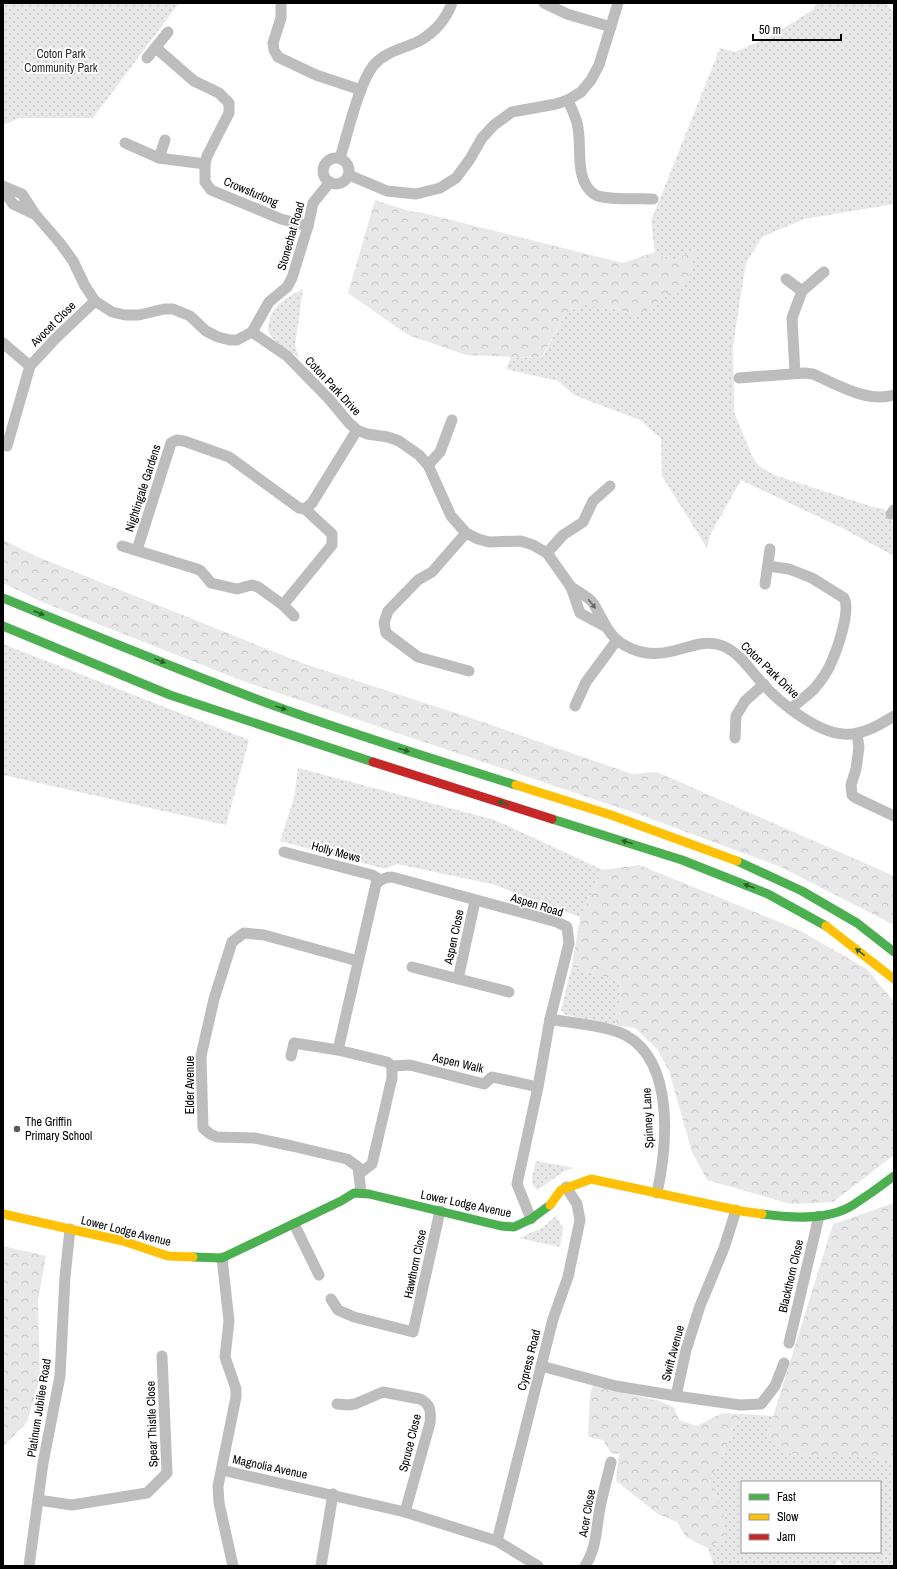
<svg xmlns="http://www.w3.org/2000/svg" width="897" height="1569" font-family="'Archivo Narrow',sans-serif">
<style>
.grass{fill:url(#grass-dots);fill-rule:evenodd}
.forest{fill:url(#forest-crowns)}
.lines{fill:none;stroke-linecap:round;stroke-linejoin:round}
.street{stroke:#bdbdbd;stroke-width:11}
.fast{stroke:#4caf50;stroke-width:9}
.slow{stroke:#ffc107;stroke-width:9}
.jam{stroke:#c62828;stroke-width:9}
.oneway{fill:#686868}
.oneway2{fill:#2a602c}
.poi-dot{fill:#595959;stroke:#fff;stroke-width:1.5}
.labels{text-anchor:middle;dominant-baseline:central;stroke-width:3.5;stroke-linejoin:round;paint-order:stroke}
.park-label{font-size:12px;fill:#2d2d2d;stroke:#fff}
.street-label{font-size:12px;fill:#000;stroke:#fff}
.poi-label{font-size:12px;fill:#000;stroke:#fff;text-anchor:start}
</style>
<defs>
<pattern id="grass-dots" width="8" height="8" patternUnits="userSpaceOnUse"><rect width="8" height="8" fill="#e8e8e8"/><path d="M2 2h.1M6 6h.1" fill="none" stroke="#c5c5c5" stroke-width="1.8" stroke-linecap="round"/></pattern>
<pattern id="forest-crowns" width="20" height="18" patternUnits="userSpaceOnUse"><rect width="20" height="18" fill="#e8e8e8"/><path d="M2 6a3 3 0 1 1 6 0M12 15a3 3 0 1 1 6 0" fill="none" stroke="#c5c5c5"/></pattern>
</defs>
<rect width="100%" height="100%" fill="#fff"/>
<g class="grass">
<polygon points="3,3 179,3 93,118 19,118 3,125"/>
<polygon points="816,3 886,3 894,13 894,204 804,219 762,237 746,263 733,345 734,412 752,456 759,466 774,475 870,506 884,509 894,524 894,556 842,528 741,480 710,535 707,548 662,476 661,439 640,420 574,395 558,381 506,369 511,357 542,358 565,314 584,304 609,307 637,315 696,249 671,262 655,252 651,221 720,48 735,52 770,37 814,9"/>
<path d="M 303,289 L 295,346 L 299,358 C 291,352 274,343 270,334 C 267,329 268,324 270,319 C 275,302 289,297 303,289 Z"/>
<polygon points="3,644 249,740 226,825 3,775"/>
<polygon points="298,768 495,820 603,870 580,917 492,884 397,864 385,869 280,841 294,798"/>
<polygon points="572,966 622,982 615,1025 566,1015 561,1010"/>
<polygon points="536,1161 574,1168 564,1171 538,1190 533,1186 532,1177"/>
<polygon points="556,1216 563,1228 560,1247 519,1238 542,1228"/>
<path d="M 739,1414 L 773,1416 L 767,1436 L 788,1453 L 815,1456 L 857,1456 L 894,1460 L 894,1566 L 845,1566 L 839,1560 L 834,1566 L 714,1566 L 708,1548 L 725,1538 L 710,1478 L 717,1468 ZM 742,1482 L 880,1482 L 880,1552 L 742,1552 Z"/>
</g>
<g class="forest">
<polygon points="375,200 409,211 423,213 623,263 655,252 671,262 696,249 688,282 637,315 609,307 584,305 565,314 541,358 466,355 408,335 348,293"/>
<polygon points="3,540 38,557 302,663 468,717 632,774 657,772 894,876 894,925 781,867 638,814 243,681 42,602 3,583"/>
<polygon points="639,865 799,930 867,969 894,1002 894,1155 833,1202 791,1204 707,1180 692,1152 669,1071 657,1049 635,1028 615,1025 622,982 572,966 580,917 603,870"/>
<polygon points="894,1203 894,1460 857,1456 815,1456 788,1453 767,1436 833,1224"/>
<polygon points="3,1246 46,1256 38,1300 40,1377 27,1422 3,1447"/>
<polygon points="593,1385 659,1401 674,1407 679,1420 697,1426 722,1413 739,1414 717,1468 710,1478 722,1512 725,1538 708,1548 686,1537 677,1522 658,1514 616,1481 619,1454 611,1453 603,1440 588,1437 590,1395"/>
</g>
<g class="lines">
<g class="street">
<polyline points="281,3 281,18 273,43 274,50 278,57 316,75 361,90"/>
<polyline points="544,3 567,14 611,27"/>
<polyline points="156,48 194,81 219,93 229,103 229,113 207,156 205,164 205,182 211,190 281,219 308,226"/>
<polyline points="147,58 168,32"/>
<path d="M 568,100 C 571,108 575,115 577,123 C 583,144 573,179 594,194 C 604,201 639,198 653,199"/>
<polyline points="125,143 159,158 205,164"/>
<circle cx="336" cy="171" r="13"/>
<polyline points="159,158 165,140"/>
<path d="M 340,158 C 348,133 358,86 373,66 C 386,50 405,49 421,40 C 436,31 446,19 452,3"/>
<polyline points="349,175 387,191 416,194 440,188 456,178 470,159 482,138 494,125 512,112 556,104 568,100 581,92 591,80 599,65 618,3"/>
<polyline points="3,186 22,194 35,214 60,243 73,261 85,286 95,301 112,312 125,315 139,315 164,309 173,309 190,316 206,331 218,337 230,340 237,340 252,332 269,302 287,287 292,278 308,226 313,203 330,182"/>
<polyline points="3,190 13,204 34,214"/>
<polyline points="786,279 802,291"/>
<polyline points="252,332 287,356 329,399 349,423 357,430 367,434 388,437 399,441 419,455 428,465 451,516 466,533 478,539 489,542 521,541 533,545 547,553 571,587 580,613 606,627"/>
<polyline points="3,343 30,366"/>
<polyline points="795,373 792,318 802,291 824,272"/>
<path d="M 739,378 L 804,373 L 813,374 C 838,385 867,403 894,395"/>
<polyline points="3,444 7,446 30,366 56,338 95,301"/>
<polyline points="428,465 440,452 452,420"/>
<polyline points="891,514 894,510"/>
<polyline points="466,533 432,572 418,580 388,611 384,623 386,633 418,657 469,671"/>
<polyline points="122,546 197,569 201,571 211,583 237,589 252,585 258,587 283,605"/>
<polyline points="137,550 171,443 177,440 184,441 229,457 299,508 305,509 312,503 357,430"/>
<polyline points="547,553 563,535 583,522 593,501 610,486"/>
<path d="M 768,566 L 789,569 L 812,578 L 844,598 C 851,611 837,650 831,663 C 828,671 820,682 814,689 C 807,696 798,702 791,709"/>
<polyline points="765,584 770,549"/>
<path d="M 571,587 C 578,592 589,597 593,603 C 603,619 608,637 626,646 C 640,654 657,655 673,651 C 690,647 706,639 723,646 C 740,653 750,670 762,683 C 780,703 816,732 843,734 C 862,736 879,725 894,716"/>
<polyline points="294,616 283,605 332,545 332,534 305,509"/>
<polyline points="575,706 586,682 617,640"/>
<polyline points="857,734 859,747 856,769 851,785 852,795 856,798 894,816"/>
<polyline points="735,738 736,716 745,701 764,684"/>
<polyline points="284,852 372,875 380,880"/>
<polyline points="358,961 264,935 244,933 232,942 214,999 201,1056 203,1128 210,1134 217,1137 254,1138 292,1146 347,1159 358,1167 361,1192"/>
<polyline points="412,967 509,992"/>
<polyline points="458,979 475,901"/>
<path d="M 550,1019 C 570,1023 611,1026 627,1036 C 675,1064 667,1147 657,1193"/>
<polyline points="291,1056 294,1043 338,1050"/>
<polyline points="392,1066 410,1065 484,1084 492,1077 538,1087"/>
<path d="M 359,1174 L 372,1164 L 392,1078 L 392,1066 L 387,1062 L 338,1050 L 376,884 C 381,879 385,877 392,877 L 557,922 L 567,927 L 569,943 L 550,1019 L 538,1087 L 517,1184 L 531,1219"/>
<polyline points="294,1224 319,1275"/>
<polyline points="222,1258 229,1321 225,1357 236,1389 236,1397 218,1486 219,1503 233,1566"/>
<polyline points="331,1299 338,1310 354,1317 413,1332 440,1211"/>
<polyline points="789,1343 819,1216"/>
<polyline points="541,1366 616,1386 676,1396 686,1350 700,1306 724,1248 736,1210"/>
<polyline points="676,1396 740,1405 761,1404 775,1386 784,1363"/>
<path d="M 337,1404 L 348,1405 L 355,1404 L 383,1392 L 420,1399 C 431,1404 431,1412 430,1423 L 405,1512"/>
<polyline points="222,1470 405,1512 497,1541 538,1566"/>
<polyline points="38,1500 72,1505 147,1493 167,1473 162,1356"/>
<polyline points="497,1541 553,1319 568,1277 580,1220 577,1204 566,1187"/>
<polyline points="29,1566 43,1463 60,1376 65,1277 70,1229"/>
<polyline points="321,1566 333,1494"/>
<path d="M 585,1566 C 597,1548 596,1528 600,1508 C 603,1493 607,1478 611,1462"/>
</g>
<g class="fast">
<path d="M 3,598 C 93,635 184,672 275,706 C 355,735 436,760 516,785"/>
<polyline points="3,626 170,695 373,762"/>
<polyline points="552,819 682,860 768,894 826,926"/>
<polyline points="737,861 802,891 857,923 894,952"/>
<path d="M 762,1214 C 790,1218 828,1221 853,1205 C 867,1196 881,1186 894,1176"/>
<polyline points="193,1257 222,1258 341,1201 354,1193 369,1194 501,1226 514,1227 531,1219 550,1205"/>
</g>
<g class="slow">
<polyline points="516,785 611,815 737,861"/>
<polyline points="826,926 894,979"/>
<polyline points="550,1205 561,1190 591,1179 741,1211 762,1214"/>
<polyline points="3,1214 123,1241 168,1256 193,1257"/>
</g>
<polyline class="jam" points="373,762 552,819"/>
</g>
<defs><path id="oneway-solid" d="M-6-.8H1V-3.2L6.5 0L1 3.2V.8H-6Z"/></defs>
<use class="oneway" href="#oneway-solid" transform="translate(592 604) rotate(52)"/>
<g class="oneway2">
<use href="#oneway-solid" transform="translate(39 613) rotate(23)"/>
<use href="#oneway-solid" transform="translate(160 661) rotate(21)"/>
<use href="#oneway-solid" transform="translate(281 708) rotate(19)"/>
<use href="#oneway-solid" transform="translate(404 750) rotate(18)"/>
<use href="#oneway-solid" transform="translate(503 803) rotate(-162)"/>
<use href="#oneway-solid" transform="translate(627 842) rotate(-162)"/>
<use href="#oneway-solid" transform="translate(749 886) rotate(-159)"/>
<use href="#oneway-solid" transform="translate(860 952) rotate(-142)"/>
</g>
<circle class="poi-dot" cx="17" cy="1129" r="4"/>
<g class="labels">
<g class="park-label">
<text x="61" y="54">Coton Park<tspan x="61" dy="14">Community Park</tspan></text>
</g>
<g class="street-label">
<text transform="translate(251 192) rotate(23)">Crowsfurlong</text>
<text transform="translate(291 236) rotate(-74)">Stonechat Road</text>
<text transform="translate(53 324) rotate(-45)">Avocet Close</text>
<text transform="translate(333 386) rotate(47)">Coton Park Drive</text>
<text transform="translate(143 488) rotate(-72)">Nightingale Gardens</text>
<text transform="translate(770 670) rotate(44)">Coton Park Drive</text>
<text transform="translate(336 852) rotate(15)">Holly Mews</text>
<text transform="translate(537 905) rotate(17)">Aspen Road</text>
<text transform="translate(454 937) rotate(-78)">Aspen Close</text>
<text transform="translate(458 1063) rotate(13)">Aspen Walk</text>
<text transform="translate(190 1085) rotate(-90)">Elder Avenue</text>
<text transform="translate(648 1118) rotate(-93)">Spinney Lane</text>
<text transform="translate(466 1204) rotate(12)">Lower Lodge Avenue</text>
<text transform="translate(126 1231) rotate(14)">Lower Lodge Avenue</text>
<text transform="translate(415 1264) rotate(-78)">Hawthorn Close</text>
<text transform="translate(791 1276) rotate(-77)">Blackthorn Close</text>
<text transform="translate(673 1353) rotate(-75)">Swift Avenue</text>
<text transform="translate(529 1360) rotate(-76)">Cypress Road</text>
<text transform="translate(39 1408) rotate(-81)">Platinum Jubilee Road</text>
<text transform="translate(152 1424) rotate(-92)">Spear Thistle Close</text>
<text transform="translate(410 1443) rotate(-76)">Spruce Close</text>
<text transform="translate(270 1467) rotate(12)">Magnolia Avenue</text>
<text transform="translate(587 1513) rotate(-80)">Acer Close</text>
</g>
<g class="poi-label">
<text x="25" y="1122">The Griffin<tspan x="25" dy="14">Primary School</tspan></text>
</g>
</g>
<rect width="897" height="1569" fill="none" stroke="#000000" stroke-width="8"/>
<rect x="741" y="1481" width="140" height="72" fill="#ffffff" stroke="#999999"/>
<rect x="749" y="1494" width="20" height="6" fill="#4caf50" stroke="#999999"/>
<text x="777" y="1501" font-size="12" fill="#000000">Fast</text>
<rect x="749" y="1514" width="20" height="6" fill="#ffc107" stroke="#999999"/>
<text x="777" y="1521" font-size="12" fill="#000000">Slow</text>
<rect x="749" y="1534" width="20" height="6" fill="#c62828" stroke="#999999"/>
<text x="777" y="1541" font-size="12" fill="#000000">Jam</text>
<path d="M753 34v6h88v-6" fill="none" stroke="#000000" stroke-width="2"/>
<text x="759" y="34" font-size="12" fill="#000000" stroke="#ffffff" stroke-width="3" paint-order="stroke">50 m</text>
</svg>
